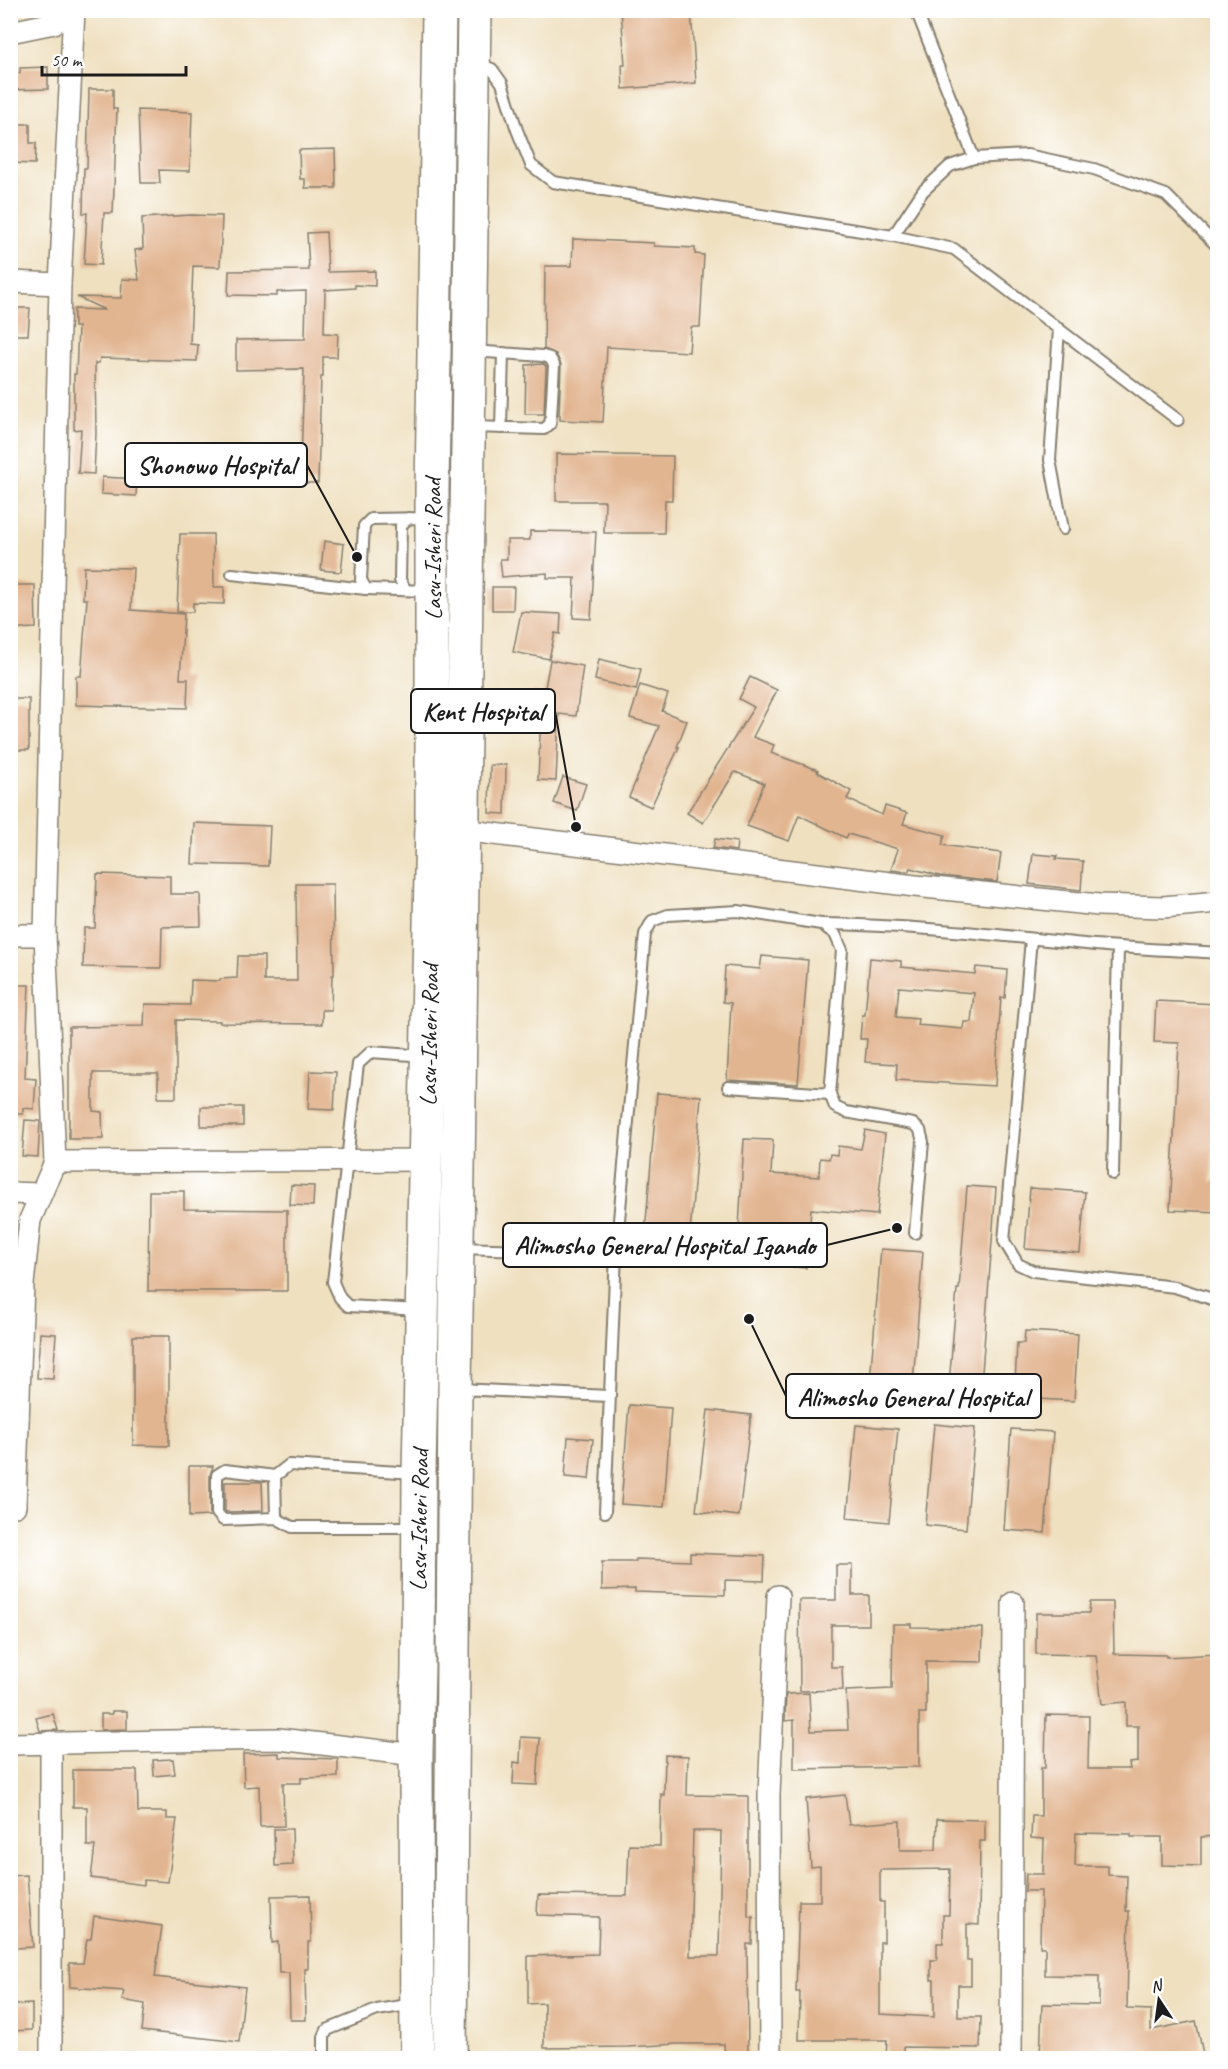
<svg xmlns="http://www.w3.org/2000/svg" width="1228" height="2069" font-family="Caveat,sans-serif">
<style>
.building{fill:#e2b591;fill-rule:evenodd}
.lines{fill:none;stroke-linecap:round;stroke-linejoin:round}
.service-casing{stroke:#867e6e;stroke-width:14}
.minor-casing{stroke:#867e6e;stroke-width:24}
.primary-casing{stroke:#867e6e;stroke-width:36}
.service{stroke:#fff;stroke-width:10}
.minor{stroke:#fff;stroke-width:21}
.primary{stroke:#fff;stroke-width:33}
.labels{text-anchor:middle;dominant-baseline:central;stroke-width:6;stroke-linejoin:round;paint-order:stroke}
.street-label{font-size:24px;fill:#1c1c1c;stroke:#fff}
.leader{fill:none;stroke:#1c1c1c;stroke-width:2}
.callout-dot{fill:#1c1c1c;stroke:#fff;stroke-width:2}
.callout{fill:#fff;stroke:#1c1c1c;stroke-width:2}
.callout-label{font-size:26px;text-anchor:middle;font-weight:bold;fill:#1c1c1c}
</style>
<rect width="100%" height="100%" fill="#fff"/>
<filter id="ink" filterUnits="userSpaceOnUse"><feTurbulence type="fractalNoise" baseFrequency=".0167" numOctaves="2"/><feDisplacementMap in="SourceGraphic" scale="12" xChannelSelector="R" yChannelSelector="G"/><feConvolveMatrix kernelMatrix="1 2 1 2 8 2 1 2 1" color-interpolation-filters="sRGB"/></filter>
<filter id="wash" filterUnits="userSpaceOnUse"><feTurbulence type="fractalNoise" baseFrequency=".008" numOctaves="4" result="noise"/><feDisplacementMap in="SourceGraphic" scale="24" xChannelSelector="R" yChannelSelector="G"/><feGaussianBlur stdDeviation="1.35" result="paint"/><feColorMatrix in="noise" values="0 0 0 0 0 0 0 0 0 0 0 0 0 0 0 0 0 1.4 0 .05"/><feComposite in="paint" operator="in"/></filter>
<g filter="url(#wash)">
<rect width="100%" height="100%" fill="#efe0c0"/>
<g id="blocks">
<g class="building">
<polygon points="621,10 691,10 696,83 623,89 622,65 625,65"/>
<polygon points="48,67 48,89 10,90 10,74 20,73 20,68"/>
<polygon points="89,89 113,89 113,109 117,109 113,213 104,213 101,265 84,264 87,213 83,213 84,168 87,168"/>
<polygon points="138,110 192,112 190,171 159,170 160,183 141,183"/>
<polygon points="10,124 30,124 30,143 36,143 35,164 10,163"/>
<polygon points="335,149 336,188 305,188 305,179 300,179 299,150"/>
<polygon points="191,215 222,216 220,267 193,266 190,344 198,345 197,361 100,358 99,363 95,363 96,433 94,474 78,473 81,429 74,430 74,374 76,374 78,327 74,327 74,309 105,310 77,297 121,298 122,279 139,280 135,250 143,249 142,218"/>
<polygon points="326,232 328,272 375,271 375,286 355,285 355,288 325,290 324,333 338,334 337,357 323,357 323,377 321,377 318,483 286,483 287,464 301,464 304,369 236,370 236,340 305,339 306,291 277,292 277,296 228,295 229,271 309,270 307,233"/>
<polygon points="573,239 654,243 654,246 695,248 695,254 704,255 700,327 691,327 689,352 607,347 603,422 560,420 560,415 559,415 561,365 556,354 544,349 545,266 572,266"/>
<polygon points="10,308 30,308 28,335 10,335"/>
<polygon points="544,364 546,367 544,414 525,414 526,365"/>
<polygon points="556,454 673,456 672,500 665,500 664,533 604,533 605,501 556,501"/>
<polygon points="102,477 137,479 136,496 101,494"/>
<polygon points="530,531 596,532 591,619 573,618 575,578 547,578 547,573 502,577 500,559 507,559 507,540 530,540"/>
<polygon points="180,534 213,534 214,587 224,587 224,604 193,603 193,612 177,612"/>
<polygon points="324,541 344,544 341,572 321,570"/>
<polygon points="84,567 133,568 131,610 184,614 180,679 188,679 187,708 76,705 76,676 81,676 87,599 83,599"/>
<polygon points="13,585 35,585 36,628 14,629"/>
<polygon points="492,587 514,587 513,610 492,610"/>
<polygon points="521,612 561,614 560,634 555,633 549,659 513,652"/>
<polygon points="599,659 641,669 636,690 595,680"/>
<polygon points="550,660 583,666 576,716 559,714 556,781 538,780 541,712 531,711 533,692 544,693"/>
<polygon points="750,677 777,690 753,737 774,745 771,753 818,770 817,772 851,791 847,799 882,815 885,806 907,813 903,824 945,835 942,845 1001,853 997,882 940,876 910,868 908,872 891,870 898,849 848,834 846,838 799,815 789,841 747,826 764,783 735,772 703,823 687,813 754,707 739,699"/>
<polygon points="640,685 668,694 662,711 687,721 677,747 679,747 651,807 629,797 659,726 630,718"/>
<rect x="10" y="699" width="19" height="51"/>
<polygon points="490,765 506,765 505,814 489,813"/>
<polygon points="563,777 586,784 577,811 554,803"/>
<polygon points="194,823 270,826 268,866 192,864"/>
<polygon points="715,839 737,842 736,851 713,848"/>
<polygon points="1033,854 1057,856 1056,859 1083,861 1081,890 1029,884"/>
<polygon points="97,874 170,876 170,894 200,894 201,926 162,927 161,968 83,967 84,928 95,928"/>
<polygon points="296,884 333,884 334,975 332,975 331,1010 322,1010 322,1024 220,1023 220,1021 176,1020 176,1098 158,1098 158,1073 93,1073 93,1111 102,1112 103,1139 69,1139 69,1027 144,1026 145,1004 190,1005 191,980 220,981 220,979 237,978 238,956 264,956 264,981 297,981"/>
<polygon points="762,956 808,960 798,1084 727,1080 731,1003 723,1002 725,966 760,969"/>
<path d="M 870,958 L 901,961 L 901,967 L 975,974 L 976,967 L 1007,970 L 1005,998 L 1001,997 L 995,1086 L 896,1080 L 897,1064 L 865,1062 L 867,1039 L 860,1039 L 862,1015 L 865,1015 ZM 899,987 L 974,993 L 971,1022 L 964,1022 L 963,1029 L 917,1025 L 918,1019 L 896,1017 Z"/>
<polygon points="10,985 29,985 25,1078 36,1079 34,1109 23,1108 23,1114 10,1114"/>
<polygon points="1156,1001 1218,1004 1218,1067 1211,1181 1218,1181 1218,1212 1170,1210 1179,1043 1154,1042"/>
<polygon points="310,1071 336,1072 334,1110 308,1109"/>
<polygon points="657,1093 701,1096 688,1259 643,1256"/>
<rect x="201" y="1107" width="42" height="19"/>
<polygon points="25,1120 40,1121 38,1157 22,1156"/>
<polygon points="865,1130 885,1134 877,1215 811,1209 806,1268 737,1263 744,1139 773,1140 771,1174 819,1177 820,1158 829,1159 830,1154 837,1155 838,1146 861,1149"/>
<polygon points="291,1185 314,1186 313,1206 290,1205"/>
<polygon points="967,1186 996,1188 980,1399 948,1396 957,1289 959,1289"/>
<polygon points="1030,1188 1085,1192 1080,1253 1025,1249"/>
<polygon points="149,1191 184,1191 184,1209 287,1210 287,1291 148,1291"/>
<polygon points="881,1249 923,1252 912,1396 869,1393"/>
<polygon points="1025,1331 1078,1334 1074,1401 1021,1398 1022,1385 1015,1384 1017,1343 1024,1343"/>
<polygon points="40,1333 56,1334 53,1379 37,1378"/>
<polygon points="133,1336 169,1336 169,1446 133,1445"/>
<polygon points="629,1405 671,1408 664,1507 621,1504"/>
<polygon points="708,1410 751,1415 739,1516 696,1511"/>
<polygon points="934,1424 975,1428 966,1529 925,1525"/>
<polygon points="856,1425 898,1429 889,1522 847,1518"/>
<polygon points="1011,1429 1053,1432 1045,1533 1004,1530"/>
<polygon points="568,1437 593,1439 589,1479 565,1477"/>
<polygon points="189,1466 213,1466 210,1475 210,1516 189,1517"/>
<polygon points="225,1482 262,1482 263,1511 226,1512 225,1510"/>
<polygon points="690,1553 765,1556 764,1581 725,1580 725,1595 635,1592 635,1589 602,1590 602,1562 636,1562 636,1559 690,1561"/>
<polygon points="836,1565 852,1565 852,1595 869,1595 869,1625 831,1625 831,1667 842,1667 843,1690 800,1691 799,1600 836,1600"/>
<polygon points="1090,1602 1113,1602 1114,1654 1166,1655 1166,1657 1218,1654 1218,1704 1216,1704 1214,1734 1218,1734 1218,1836 1201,1837 1201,1866 1162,1865 1162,1837 1131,1837 1131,1834 1076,1833 1075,1866 1108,1866 1108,1875 1127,1876 1126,1911 1129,1911 1127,2009 1151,2010 1151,2030 1196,2021 1204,2058 1131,2056 1131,2058 1040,2058 1042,2004 1099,2005 1099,1976 1045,1975 1045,1947 1040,1947 1041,1891 1025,1891 1026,1874 1043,1874 1044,1839 1031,1838 1032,1816 1041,1816 1041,1768 1045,1768 1046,1715 1089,1716 1088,1769 1130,1769 1129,1763 1138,1762 1138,1726 1126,1726 1126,1702 1102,1704 1096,1655 1036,1654 1036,1613 1089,1613"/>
<polygon points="893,1624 911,1624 911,1627 983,1628 982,1662 926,1661 926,1713 919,1713 919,1767 794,1769 794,1720 785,1721 786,1694 809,1693 811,1731 848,1730 846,1691 892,1689"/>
<polygon points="112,1711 127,1711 127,1729 101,1730 101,1714 112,1714"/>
<polygon points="53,1714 58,1730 40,1731 36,1718"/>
<polygon points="521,1737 540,1738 537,1785 513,1784 514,1762 520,1763"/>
<polygon points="279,1753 279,1757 338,1759 338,1777 301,1778 301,1783 283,1783 284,1826 260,1827 259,1786 244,1787 243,1754"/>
<path d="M 665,1755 L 688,1756 L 687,1795 L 748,1796 L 748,1917 L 753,1917 L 752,1944 L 747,1944 L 748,2058 L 725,2058 L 724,2044 L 677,2044 L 628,2047 L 544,2048 L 544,2003 L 528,2004 L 528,1956 L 598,1954 L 599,1917 L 537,1915 L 538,1895 L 627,1896 L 629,1845 L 660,1846 L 661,1794 L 664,1795 ZM 693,1831 L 721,1831 L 719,1956 L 690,1956 Z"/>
<polygon points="173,1759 175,1774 154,1776 153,1760"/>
<polygon points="73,1770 137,1770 138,1812 167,1812 167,1819 177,1819 168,1882 144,1880 144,1885 91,1878 95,1846 87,1846 87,1807 73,1807"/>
<path d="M 845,1795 L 849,1825 L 900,1821 L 900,1850 L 936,1850 L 937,1819 L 985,1820 L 985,1841 L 980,1841 L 979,1925 L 967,1924 L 967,1961 L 971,1961 L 971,1985 L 958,1985 L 958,2017 L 981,2017 L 980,2048 L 903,2047 L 903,2056 L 886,2056 L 887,2040 L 799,2040 L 800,1992 L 796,1992 L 799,1901 L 820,1901 L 820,1866 L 811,1867 L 806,1799 ZM 950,1869 L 949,1915 L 943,1915 L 943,1943 L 937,1943 L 937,1960 L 931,1960 L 931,1980 L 934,1980 L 934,2017 L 880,2014 L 880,1942 L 884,1942 L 884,1902 L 880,1902 L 880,1870 Z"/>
<polygon points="274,1829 292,1829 293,1865 275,1866"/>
<polygon points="27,1875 33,1947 16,1948 16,1946 10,1946 10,1876"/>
<polygon points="310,1895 311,1942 308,1942 308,1969 305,1969 306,2020 290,2020 289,1973 279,1973 278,1942 272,1943 271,1896"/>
<polygon points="94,1916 162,1926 155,1977 245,1987 239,2042 142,2031 145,2004 122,2000 124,1991 70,1987 69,1963 83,1963 87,1939 91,1939"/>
<polygon points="32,2004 32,2030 10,2031 10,2005"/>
</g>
</g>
</g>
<g filter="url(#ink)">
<use href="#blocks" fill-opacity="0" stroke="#867e6e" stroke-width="1.5"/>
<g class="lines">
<g class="service-casing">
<g id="service">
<polyline points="916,10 974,158"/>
<polyline points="479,64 492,69 502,83 517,130 531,165 553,182 893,236 954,249 1178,420"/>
<polyline points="893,236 923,191 950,166 974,158 1027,155 1094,169 1166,195 1218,247"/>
<polyline points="1059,329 1050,460 1063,529"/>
<polyline points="471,427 544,429 550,424 551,416 554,365 550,358 543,356 473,351"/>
<polyline points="501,428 503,353"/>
<polyline points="428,518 371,519 364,526 361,580 366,589 429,591"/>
<polyline points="232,574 366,589"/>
<polyline points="406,590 400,580 401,525 409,518"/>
<path d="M 822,924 C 913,925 1004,936 1095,945 C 1135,949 1177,950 1218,953"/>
<polyline points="1031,939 1004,1241 1018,1264 1033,1271 1175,1287 1218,1301"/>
<polyline points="728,1087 830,1094"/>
<polyline points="1113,1174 1118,947"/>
<polyline points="460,1248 616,1253"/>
<polyline points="420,1310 348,1306 340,1298 333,1282 358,1064 371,1052 425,1056"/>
<polyline points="459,1389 609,1396"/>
<polyline points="275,1476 276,1518"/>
<polyline points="605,1512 616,1253 645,934 652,921 668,915 738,911 821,924 835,934 842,950 830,1094 835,1107 846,1112 913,1124 920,1130 923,1142 915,1233"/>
<polyline points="415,1527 292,1527 276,1518 223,1520 217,1513 217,1475 225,1470 275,1476 289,1465 415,1473"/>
<polyline points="324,2058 324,2037 327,2030 377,2010 414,2004"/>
</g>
</g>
<g class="minor-casing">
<g id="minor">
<polyline points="10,32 54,23 69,10"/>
<polyline points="10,282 60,284"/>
<polyline points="462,830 915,886 1099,905 1163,907 1218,902"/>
<polyline points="10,935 45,935"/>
<polyline points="55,1162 427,1160"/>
<polyline points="10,1193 40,1194"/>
<polyline points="15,1506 23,1284 30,1220 55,1162 45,935 60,284 74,10"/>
<polyline points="51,1742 51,2058"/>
<polyline points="10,1744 279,1739 416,1755"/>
<polyline points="770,2058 769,1795 778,1596"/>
<polyline points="1011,2058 1013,1603"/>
</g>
</g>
<g class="primary-casing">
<g id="primary">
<polyline points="417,2058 416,1755 418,1667 419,1473 432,824 432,491 439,10"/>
<polyline points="450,2058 455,1388 474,10"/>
</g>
</g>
<use href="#service" class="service"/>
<use href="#minor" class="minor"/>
<use href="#primary" class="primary"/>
</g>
</g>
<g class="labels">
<g class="street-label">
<text transform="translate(433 549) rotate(-90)">Lasu-Isheri Road</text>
<text transform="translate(429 1035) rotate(-89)">Lasu-Isheri Road</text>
<text transform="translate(419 1520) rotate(-89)">Lasu-Isheri Road</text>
</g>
</g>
<path class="leader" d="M357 557L307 465M576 827L555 711M897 1228L827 1245M749 1319L786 1396"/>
<g class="callout-dot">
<circle cx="357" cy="557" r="6"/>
<circle cx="576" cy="827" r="6"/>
<circle cx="897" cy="1228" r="6"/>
<circle cx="749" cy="1319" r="6"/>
</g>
<g class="callout">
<rect x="125" y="443" width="182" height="44" rx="6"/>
<rect x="411" y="689" width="144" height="44" rx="6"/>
<rect x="503" y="1223" width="324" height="44" rx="6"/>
<rect x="786" y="1374" width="255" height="44" rx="6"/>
</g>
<g class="callout-label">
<text x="216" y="474">Shonowo Hospital</text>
<text x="483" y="720">Kent Hospital</text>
<text x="665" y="1254">Alimosho General Hospital Igando</text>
<text x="913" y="1406">Alimosho General Hospital</text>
</g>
<rect width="1228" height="2069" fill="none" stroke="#fff" stroke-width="36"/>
<g transform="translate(1159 2000) rotate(347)" stroke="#ffffff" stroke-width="4.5" paint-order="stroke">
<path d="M0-4.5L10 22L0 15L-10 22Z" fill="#1c1c1c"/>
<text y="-9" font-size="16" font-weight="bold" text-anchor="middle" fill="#1c1c1c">N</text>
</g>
<path d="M42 66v9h144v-9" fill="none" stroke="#1c1c1c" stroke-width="3"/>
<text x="51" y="66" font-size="18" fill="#1c1c1c" stroke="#ffffff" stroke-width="4.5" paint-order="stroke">50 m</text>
</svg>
